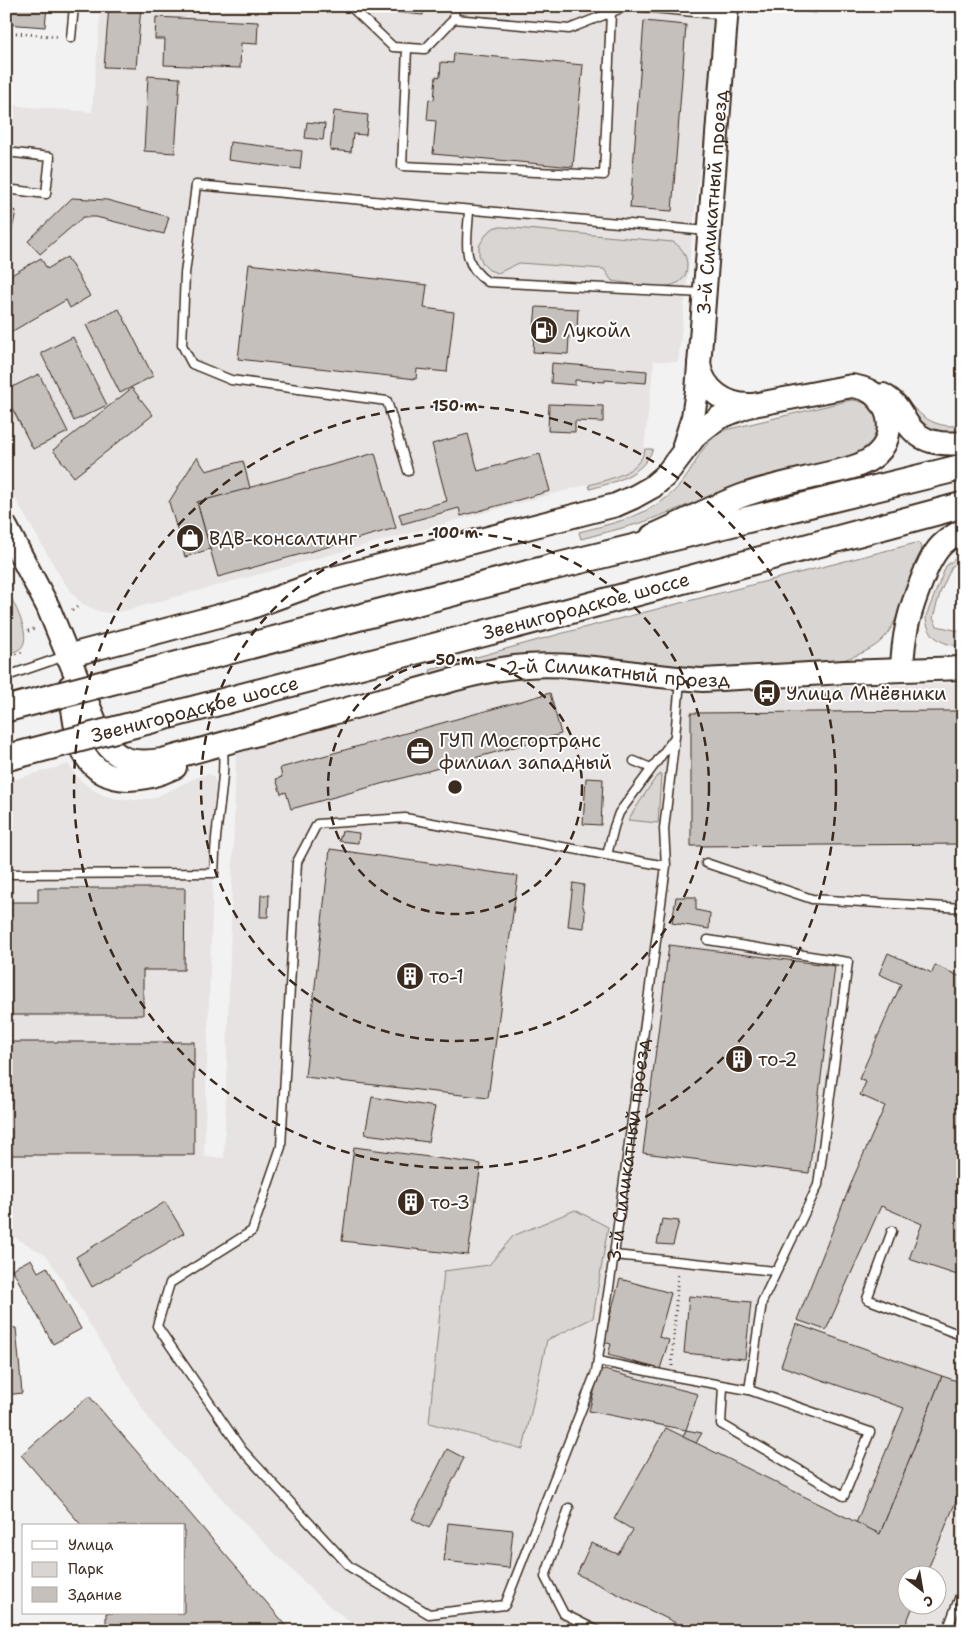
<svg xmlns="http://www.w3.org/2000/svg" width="969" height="1637" font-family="'Shantell Sans',sans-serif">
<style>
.built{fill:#e6e3e2;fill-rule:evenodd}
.green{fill:#d8d5d2;stroke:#8a8078}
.building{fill:#c6c0bd;stroke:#3b2a1e}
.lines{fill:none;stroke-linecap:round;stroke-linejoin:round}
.lane-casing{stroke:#3b2a1e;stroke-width:11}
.secondary-casing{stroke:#3b2a1e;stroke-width:26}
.primary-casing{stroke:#3b2a1e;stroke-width:29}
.path{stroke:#3b2a1e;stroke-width:3;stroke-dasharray:1 4;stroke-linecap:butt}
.lane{stroke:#fff;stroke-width:8}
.secondary{stroke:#fff;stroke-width:22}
.primary{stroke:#fff;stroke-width:25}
.primary-bridge-casing{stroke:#3b2a1e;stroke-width:29;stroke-linecap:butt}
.primary-bridge{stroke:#fff;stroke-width:25}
.ring{fill:none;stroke:#3b2a1e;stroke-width:2.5;stroke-dasharray:9 6}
.labels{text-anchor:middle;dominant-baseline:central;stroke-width:4;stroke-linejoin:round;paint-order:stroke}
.street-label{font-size:19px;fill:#3b2a1e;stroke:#fff}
.poi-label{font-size:19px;fill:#3b2a1e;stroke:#fff;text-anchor:start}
.centre{fill:#3b2a1e;stroke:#fff;stroke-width:2.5}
.ring-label{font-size:15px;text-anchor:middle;font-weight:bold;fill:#3b2a1e;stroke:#fff;stroke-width:4;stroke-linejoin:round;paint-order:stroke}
</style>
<rect width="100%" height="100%" fill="#f3f2f2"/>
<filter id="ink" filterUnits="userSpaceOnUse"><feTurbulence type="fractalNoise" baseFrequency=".02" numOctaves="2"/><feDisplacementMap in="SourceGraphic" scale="10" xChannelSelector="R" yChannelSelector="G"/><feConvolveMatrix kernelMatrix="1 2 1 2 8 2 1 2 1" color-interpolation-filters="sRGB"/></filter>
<g filter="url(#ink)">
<g class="built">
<polygon points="101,6 715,6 702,149 678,362 654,361 643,458 636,466 624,473 608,479 124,611 108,613 98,611 83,604 77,599 63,581 6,483 6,105 92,112"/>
<path d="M 528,675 L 554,675 L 645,687 L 703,690 L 963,683 L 963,1631 L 364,1631 L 329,1606 L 247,1526 L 151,1422 L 47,1256 L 6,1232 L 6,782 L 68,764 L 79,779 L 92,789 L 105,796 L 118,799 L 135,800 L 154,798 L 202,775 L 209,774 L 214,777 L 216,784 L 204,1156 L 224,1158 L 236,753 L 485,685 ZM 906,1574 L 936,1574 L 936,1604 L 906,1604 Z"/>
</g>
<g class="green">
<path d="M 495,227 L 503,227 L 673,242 C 681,246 686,254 687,264 C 689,300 633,283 612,281 L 604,269 L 519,263 L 498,273 L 489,270 L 483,264 L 479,255 L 479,246 L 487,233 Z"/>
<path d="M 891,386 C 916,407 926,431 963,425 L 963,438 L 922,432 L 900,394 Z"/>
<path d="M 851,400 C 870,401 875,412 881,428 L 868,453 L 714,495 L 641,523 L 581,539 L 579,532 C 618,522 658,514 684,480 C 699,460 701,443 725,430 Z"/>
<path d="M 645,449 L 653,449 C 642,476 615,482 590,489 L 589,485 C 609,479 640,473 645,449 Z"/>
<path d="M 916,543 L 919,543 L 922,549 C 913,571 899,622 884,638 C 873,650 858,655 843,660 L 703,669 L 599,657 L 552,655 L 431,676 L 430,670 L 567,632 Z"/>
<path d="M 963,552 L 963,563 L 952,566 L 940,593 L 933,618 L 937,626 L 963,632 L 963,646 C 944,646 926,637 926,616 L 946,566 Z"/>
<path d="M 7,590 C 14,604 40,648 12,652 L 6,648 Z"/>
<polygon points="661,774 658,823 628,820 656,777"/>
<polygon points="575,1210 608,1227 593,1318 547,1340 523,1449 429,1423 444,1271 489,1265 513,1236"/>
</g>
<g class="building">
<polygon points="6,6 47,6 45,27 6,24"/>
<polygon points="109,6 141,6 136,68 104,67"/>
<polygon points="383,6 424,6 423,15 382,11"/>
<polygon points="777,6 816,6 816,13 776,9"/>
<polygon points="156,17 258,22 257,44 241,43 240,68 164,65 165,39 155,39"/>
<polygon points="644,21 686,25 672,211 630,208"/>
<polygon points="454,53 583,65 573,167 433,154 436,121 427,120 429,99 434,100 436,76 440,77 441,62 453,63"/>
<polygon points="148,76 180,78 175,153 144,151"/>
<polygon points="334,111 368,115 366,135 353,134 351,152 330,150"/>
<polygon points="307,122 325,124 323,140 305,138"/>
<polygon points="230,142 302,151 300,169 228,160"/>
<polygon points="72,198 107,200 169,217 164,234 96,217 83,217 40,254 28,241"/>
<polygon points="6,208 16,211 6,258"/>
<polygon points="67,257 90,296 70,308 66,300 11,332 6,323 6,278 41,258 47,269"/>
<polygon points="249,264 427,285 424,308 454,312 447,372 417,369 416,379 238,359"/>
<polygon points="536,307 578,309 577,330 565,329 565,335 569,336 568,354 533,352 534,333 547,334 547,327 534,327"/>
<polygon points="119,309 153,376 120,393 86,325"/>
<polygon points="73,337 107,405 74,421 41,353"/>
<polygon points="552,363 647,371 646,383 605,380 605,382 575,380 575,385 551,383"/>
<polygon points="39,374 68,432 33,449 6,396 6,390"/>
<polygon points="132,388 153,415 74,477 53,450"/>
<polygon points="549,404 603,406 603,422 575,421 575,432 548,431"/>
<polygon points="468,434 478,471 540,454 550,491 461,516 459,508 402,524 399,514 447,501 432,444"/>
<polygon points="375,453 396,528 218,577 197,502"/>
<polygon points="197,457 206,471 243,461 250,488 197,502 210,549 185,557 169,502"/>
<polygon points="550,693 561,734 291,809 286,792 281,794 276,779 282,777 280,768"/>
<polygon points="946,711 963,711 963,844 691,846 691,713"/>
<polygon points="586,778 603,779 601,825 583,824"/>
<polygon points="342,831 359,833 358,843 339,841"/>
<polygon points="330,849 518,876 488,1098 305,1077"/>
<polygon points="573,883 584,885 582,903 585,913 584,928 568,926"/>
<polygon points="38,888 185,888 184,970 143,970 143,1015 6,1015 6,902 38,902"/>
<polygon points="261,895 269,895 268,917 260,917"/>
<polygon points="676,897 696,897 696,910 710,913 709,929 672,923"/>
<polygon points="669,945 835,966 809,1173 643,1153"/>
<polygon points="888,953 932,973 935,965 963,978 963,1277 909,1259 922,1224 881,1206 826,1330 797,1320 854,1176 885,1106 860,1095 866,1082 859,1079 901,984 879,974"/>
<rect x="6" y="1042" width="188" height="113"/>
<polygon points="372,1097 435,1107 428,1142 365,1134"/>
<polygon points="354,1147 481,1164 468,1255 342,1241"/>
<polygon points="165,1202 184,1233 92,1287 76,1257"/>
<polygon points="662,1219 679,1221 673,1245 657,1244"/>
<polygon points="31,1259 38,1272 47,1267 81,1329 53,1344 12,1269"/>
<polygon points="620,1279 671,1293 659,1337 669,1340 660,1369 608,1355 611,1344 603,1342"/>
<polygon points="689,1296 751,1302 745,1359 684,1353"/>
<polygon points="796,1324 942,1376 880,1534 856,1523 904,1408 781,1366"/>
<polygon points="6,1327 16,1328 22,1393 6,1395"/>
<polygon points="600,1369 698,1394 686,1430 589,1411"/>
<polygon points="942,1376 963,1383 963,1484 926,1574 906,1574 906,1604 914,1604 903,1631 692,1631 577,1574 591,1543 618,1554 633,1530 614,1519 666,1428 880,1534"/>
<polygon points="89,1396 291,1631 106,1631 106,1613 184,1613 184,1526 82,1526 21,1455"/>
<polygon points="686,1430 702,1433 696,1443 683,1437"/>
<polygon points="447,1449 464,1458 429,1528 412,1519"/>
<polygon points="448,1523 513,1530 509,1568 444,1561"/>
</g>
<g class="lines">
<g class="lane-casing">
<g id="lane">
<polyline points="350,6 393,47 425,49 454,19"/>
<polyline points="455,6 454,19 569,29 627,6"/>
<polyline points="632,6 725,15"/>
<polyline points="71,38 74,6"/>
<polyline points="407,48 402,166 604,175 611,13"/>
<polyline points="6,152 50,157 46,194 6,189"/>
<path d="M 469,210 C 468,240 459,263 488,282 L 703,293"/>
<polyline points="408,471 387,401 231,380 192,364 182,345 185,274 196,185 707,231"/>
<polyline points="6,672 7,676 65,656"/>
<polyline points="634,761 651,768"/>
<polyline points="607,855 614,827 619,813 675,737"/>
<polyline points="706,863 812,899 963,908"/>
<path id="s1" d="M 666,866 L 405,818 L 317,824 L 297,862 L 281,1147 L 252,1231 L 170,1283 L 157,1326 L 242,1450 L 350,1567 L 429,1614 L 505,1605 L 596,1372 L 614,1255 L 666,866 L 664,829 L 675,736 L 680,681"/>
<path d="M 6,874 L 214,873 C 215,858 215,843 217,829 C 220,801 225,774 223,746"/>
<polyline points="708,940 848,962 818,1185 762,1302 749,1390"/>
<polyline points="892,1231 867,1299 963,1336"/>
<polyline points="614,1255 775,1271"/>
<polyline points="598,1361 671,1376 749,1390 870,1432 844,1496 721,1424 723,1386"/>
<polyline points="569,1508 545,1577 564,1614 598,1631"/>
<polyline points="947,1631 963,1588"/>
</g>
</g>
<g class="secondary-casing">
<g id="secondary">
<path d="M 699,364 C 703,390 726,406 751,405"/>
<path d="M 883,395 C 897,403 899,410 907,423 C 920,443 941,445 963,443"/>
<path id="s2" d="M 684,445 L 693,417 L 697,391 L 727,6"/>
<path id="s3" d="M 6,527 L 48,607 L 101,736 C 116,762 135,764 162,760 C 244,739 325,714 407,693 C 446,682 486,669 526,666 C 585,662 644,677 703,680 L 845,672 L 963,668"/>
<path d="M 67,656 L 249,608 L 329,579 L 616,505 L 634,497 L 652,487 L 665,476 L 696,435 L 718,418 L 748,406 L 852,386 C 866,388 875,392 883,405 C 892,420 891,441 877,454 C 862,468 840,470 821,475 C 796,481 771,486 747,494 C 715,505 684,522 652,536"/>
<path d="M 902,670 C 903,635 909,612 922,580 C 926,569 931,558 938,549 C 944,541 954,535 963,530"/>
<path d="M 70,686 C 73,705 74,726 80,744 C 97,788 139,784 175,767"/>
</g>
</g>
<g class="primary-casing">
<g id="primary">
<polyline points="549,568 963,467"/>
<polyline points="562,613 963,505"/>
</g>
</g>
<g class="path">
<polyline points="6,32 60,37"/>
<polyline points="72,610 77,607"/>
<polyline points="28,631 34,629"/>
<polyline points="6,656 23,652 24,654"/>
<polyline points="672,1366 678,1272"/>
</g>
<use href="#lane" class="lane"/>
<use href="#secondary" class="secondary"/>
<use href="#primary" class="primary"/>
<g class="primary-bridge-casing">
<g id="primary-bridge">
<polyline points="6,709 549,568"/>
<path id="s4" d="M 6,758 L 562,613"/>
</g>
</g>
<use href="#primary-bridge" class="primary-bridge"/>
</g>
</g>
<g class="ring">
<circle cx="455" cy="787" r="127"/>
<circle cx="455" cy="787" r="254"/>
<circle cx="455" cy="787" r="381"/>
</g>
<defs>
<g id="fuel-disc" transform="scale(1.4375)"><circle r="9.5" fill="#3b2a1e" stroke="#fff"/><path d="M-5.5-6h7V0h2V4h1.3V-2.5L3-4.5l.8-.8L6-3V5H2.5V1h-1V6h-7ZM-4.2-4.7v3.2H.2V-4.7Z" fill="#fff"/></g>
<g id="shop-disc" transform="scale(1.4375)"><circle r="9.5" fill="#3b2a1e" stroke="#fff"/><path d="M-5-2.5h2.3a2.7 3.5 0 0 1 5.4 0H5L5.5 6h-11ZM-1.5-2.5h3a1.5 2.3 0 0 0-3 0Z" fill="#fff"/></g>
<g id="bus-disc" transform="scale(1.4375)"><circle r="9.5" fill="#3b2a1e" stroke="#fff"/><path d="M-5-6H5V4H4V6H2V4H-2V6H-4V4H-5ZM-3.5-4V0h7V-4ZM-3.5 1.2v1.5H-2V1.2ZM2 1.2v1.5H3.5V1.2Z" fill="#fff"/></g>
<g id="office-disc" transform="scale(1.4375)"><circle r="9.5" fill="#3b2a1e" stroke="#fff"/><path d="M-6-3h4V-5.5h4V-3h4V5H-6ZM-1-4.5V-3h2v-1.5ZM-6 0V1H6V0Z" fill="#fff"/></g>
<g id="building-disc" transform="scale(1.4375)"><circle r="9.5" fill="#3b2a1e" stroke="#fff"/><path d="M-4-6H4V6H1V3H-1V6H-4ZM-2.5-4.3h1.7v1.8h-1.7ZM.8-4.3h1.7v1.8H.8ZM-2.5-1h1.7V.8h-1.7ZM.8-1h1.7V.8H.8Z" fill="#fff"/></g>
</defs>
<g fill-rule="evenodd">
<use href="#fuel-disc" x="544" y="330"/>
<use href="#shop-disc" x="190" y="538"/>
<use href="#bus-disc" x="767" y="693"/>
<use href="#office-disc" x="420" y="751"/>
<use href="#building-disc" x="410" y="976"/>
<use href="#building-disc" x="739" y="1059"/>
<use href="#building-disc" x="411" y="1202"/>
</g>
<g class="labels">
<g class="street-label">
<text stroke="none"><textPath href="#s2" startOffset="245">3-й Силикатный проезд</textPath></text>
<text transform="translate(586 606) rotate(-15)">Звенигородское шоссе</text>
<text stroke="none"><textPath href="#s3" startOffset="769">2-й Силикатный проезд</textPath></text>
<text stroke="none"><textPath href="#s4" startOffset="195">Звенигородское шоссе</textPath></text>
<text stroke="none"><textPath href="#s1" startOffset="1865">3-й Силикатный проезд</textPath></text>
</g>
<g class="poi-label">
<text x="563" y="330">Лукойл</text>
<text x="209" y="538">ВДВ-консалтинг</text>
<text x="786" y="693">Улица Мнёвники</text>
<text x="439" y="740">ГУП Мосгортранс<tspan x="439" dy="22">филиал западный</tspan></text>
<text x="429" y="976">то-1</text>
<text x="758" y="1059">то-2</text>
<text x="430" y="1202">то-3</text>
</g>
</g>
<circle cx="455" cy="787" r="8" class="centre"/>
<g class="ring-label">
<text x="455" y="411">150 m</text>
<text x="455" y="538">100 m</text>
<text x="455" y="665">50 m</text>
</g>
<rect width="969" height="1637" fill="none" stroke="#fff" stroke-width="25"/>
<rect x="12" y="12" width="944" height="1612" fill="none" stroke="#3b2a1e" stroke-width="2" filter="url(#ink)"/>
<rect x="22" y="1524" width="162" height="90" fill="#ffffff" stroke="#b1aaa5"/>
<rect x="32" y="1541" width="25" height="8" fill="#ffffff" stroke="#b1aaa5"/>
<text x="68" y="1550" font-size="15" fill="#3b2a1e">Улица</text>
<rect x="32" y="1562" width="25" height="15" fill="#d8d5d2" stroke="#b1aaa5"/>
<text x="68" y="1574" font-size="15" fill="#3b2a1e">Парк</text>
<rect x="32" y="1587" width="25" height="15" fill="#c6c0bd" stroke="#b1aaa5"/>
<text x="68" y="1600" font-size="15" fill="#3b2a1e">Здание</text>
<g transform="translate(922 1590) rotate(149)"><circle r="24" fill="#ffffff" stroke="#b1aaa5"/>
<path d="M0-4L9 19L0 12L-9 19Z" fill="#3b2a1e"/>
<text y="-8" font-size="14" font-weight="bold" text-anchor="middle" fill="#3b2a1e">С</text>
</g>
</svg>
